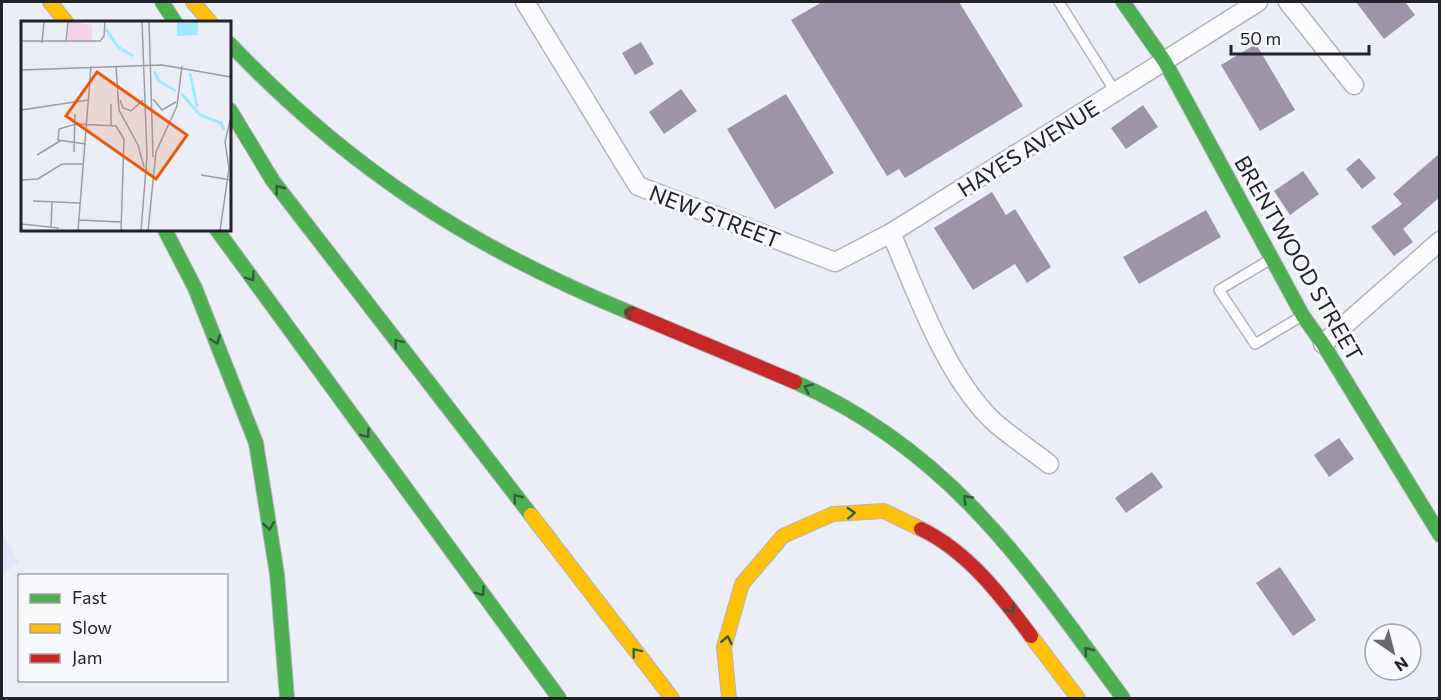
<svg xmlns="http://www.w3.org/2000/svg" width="1441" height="700" font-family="Commissioner,sans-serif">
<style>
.built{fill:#e2e5f7}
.building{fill:#9d95a7}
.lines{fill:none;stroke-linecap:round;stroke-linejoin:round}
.lane-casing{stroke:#b2b4ba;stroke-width:12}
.street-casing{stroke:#b2b4ba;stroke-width:21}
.fast-casing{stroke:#b2b4ba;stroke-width:16}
.slow-casing{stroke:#b2b4ba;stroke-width:16}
.jam-casing{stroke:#b2b4ba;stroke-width:16}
.lane{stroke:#fcfcfe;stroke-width:9}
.street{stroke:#fcfcfe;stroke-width:18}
.fast{stroke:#4caf50;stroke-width:14}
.slow{stroke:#ffc107;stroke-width:14}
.jam{stroke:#c62828;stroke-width:14}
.oneway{stroke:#335b39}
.labels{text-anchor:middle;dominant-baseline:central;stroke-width:6;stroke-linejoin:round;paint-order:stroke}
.street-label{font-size:22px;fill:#222329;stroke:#f8f9fc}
.inset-river{fill:none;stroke:#a3e8fa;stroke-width:3}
.inset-road{fill:none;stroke:#9b9da5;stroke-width:1.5}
.view{fill:#e8590c;fill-opacity:0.15;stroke:#e8590c;stroke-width:3}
.inset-edge{fill:none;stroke:#222329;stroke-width:3}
</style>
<rect width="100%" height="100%" fill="#eceef7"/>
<polygon class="built" points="2,533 20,563 2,574"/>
<g class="building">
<polygon points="822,2 959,2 1023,106 905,178 899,169 887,176 791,20"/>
<polygon points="1356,2 1405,2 1415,15 1384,39"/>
<polygon points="641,42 654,64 635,75 622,53"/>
<polygon points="1256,44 1295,110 1260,131 1221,65"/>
<polygon points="681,89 697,111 664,134 649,112"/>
<polygon points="786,94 834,173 775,209 727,129"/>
<polygon points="1143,105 1158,127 1126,149 1111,128"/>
<polygon points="1440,153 1440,197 1403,229 1413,242 1394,256 1371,227 1402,204 1393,194"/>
<polygon points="1359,158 1376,178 1362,189 1346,169"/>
<polygon points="1303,171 1319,194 1290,215 1274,191"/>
<polygon points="992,192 1006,215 1015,209 1051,267 1027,283 1015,264 973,290 934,228"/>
<polygon points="1206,210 1221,237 1139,284 1123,257"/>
<polygon points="1339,438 1354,459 1329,477 1314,455"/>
<polygon points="1152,472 1163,487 1126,513 1115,498"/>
<polygon points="1280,567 1316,620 1293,636 1256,583"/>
</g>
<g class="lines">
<g class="lane-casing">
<g id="lane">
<polyline points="1059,2 1116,93"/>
<polyline points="1271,259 1219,290 1255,344 1302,316"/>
</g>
</g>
<g class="street-casing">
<g id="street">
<polyline points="525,2 638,186 835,262 891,233 1258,2"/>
<polyline points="1288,2 1354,85"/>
<path d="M 891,233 C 917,293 944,372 991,419 C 1008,435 1030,449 1049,464"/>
<polyline points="1323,344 1440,241"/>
</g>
</g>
<g class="fast-casing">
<g id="fast">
<polyline points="162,2 175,22"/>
<polyline points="1123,2 1165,62 1303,316 1323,344 1440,535"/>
<path d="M 230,44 C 349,169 472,248 631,313"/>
<polyline points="230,110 273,181 531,515"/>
<polyline points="165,230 195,288 256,443 277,574 287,698"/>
<polyline points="217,230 559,698"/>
<path d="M 795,382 C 951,451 1026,566 1123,698"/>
</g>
</g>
<g class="slow-casing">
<g id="slow">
<polyline points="50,2 66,22"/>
<polyline points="193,2 210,22"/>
<polyline points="531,515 672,698"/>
<polyline points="1031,636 1078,698"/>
<polyline points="729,698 724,647 742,584 783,536 833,514 884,511 921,529"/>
</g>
</g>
<g class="jam-casing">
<g id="jam">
<polyline points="631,313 795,382"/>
<path d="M 921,529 C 967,551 1001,595 1031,636"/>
</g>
</g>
<use href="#lane" class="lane"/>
<use href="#street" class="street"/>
<use href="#fast" class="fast"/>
<use href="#slow" class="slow"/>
<use href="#jam" class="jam"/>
</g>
<defs><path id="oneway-chevron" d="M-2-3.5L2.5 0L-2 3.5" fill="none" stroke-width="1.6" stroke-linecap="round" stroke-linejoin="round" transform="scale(1.5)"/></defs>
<g class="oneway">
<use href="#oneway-chevron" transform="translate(279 189) rotate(-127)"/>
<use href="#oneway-chevron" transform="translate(251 277) rotate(54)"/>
<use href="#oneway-chevron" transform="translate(629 312) rotate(-158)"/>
<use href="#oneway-chevron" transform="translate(216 340) rotate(69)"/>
<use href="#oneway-chevron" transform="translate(398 343) rotate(-128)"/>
<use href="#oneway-chevron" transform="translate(808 388) rotate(-156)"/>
<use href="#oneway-chevron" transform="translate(366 434) rotate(54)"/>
<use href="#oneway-chevron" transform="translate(517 498) rotate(-128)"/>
<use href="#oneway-chevron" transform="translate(967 499) rotate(-134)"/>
<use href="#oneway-chevron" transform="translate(851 513) rotate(-3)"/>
<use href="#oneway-chevron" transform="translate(269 526) rotate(81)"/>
<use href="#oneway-chevron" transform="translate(481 592) rotate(54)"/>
<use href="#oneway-chevron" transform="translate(1011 609) rotate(53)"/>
<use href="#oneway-chevron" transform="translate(727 640) rotate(-78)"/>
<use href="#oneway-chevron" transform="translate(1088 651) rotate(-127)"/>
<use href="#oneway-chevron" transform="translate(636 652) rotate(-128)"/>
</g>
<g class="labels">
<g class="street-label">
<text transform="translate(1028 148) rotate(-32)">HAYES AVENUE</text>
<text transform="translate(715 216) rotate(21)">NEW STREET</text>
<text transform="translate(1299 258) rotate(60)">BRENTWOOD STREET</text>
</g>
</g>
<g transform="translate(21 21)">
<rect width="210" height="210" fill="#eceef7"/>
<path d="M 48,0 L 71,4 L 71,19 L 47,19 Z" fill="#f3d2eb"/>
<path d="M 156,0 L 177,0 L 177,14 L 156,15 Z" fill="#a3e8fa"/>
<path class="inset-river" d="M 85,8 L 97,26 L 112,35M 133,50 L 138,60 L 155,70M 169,52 L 176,86M 161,73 L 179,94 L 200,102 L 203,109"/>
<path class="inset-road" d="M 128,0 L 132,136M 0,20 L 79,20 L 83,15 L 84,0M 45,21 L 47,0M 21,22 L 23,0M 95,45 L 98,89 L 117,124 L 123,146M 0,49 L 141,44 L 210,56M 132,78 L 141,89 L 155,81M 99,79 L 102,87 L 110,90 L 122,79M 0,89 L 67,79M 90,104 L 90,83M 65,123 L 37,119 L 38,108 L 55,103 L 95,105 L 103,118 L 100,210M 53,131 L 54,93M 16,134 L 39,120M 180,154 L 210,159M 0,159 L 17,158 L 41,143 L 63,143M 12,180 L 59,182M 58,199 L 100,201M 0,203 L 38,207M 30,206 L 31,181M 57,210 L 70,45M 120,210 L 126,135 L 121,0M 127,210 L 135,131 L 156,85 L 161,45M 199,210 L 208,147 L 204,121 L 210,96"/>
<path class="view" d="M 76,51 L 166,114 L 135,158 L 45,95 Z"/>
<rect width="210" height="210" class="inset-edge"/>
</g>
<rect width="1441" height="700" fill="none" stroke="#222329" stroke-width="6"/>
<rect x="18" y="574" width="210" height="108" fill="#f8f9fc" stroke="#a2a3a8" stroke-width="1.5"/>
<rect x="30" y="594" width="30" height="9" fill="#4caf50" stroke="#a2a3a8" stroke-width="1.5"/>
<text x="72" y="604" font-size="18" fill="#222329">Fast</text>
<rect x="30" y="624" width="30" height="9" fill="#ffc107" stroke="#a2a3a8" stroke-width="1.5"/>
<text x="72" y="634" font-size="18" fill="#222329">Slow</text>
<rect x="30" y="654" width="30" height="9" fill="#c62828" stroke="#a2a3a8" stroke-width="1.5"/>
<text x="72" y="664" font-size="18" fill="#222329">Jam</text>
<g transform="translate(1393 652) rotate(145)"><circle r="28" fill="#f8f9fc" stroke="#a2a3a8" stroke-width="1.5"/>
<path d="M0-4.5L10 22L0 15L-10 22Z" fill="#696a71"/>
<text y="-9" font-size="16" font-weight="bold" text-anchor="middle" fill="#222329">N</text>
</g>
<path d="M1231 45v9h138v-9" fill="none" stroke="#222329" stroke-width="3"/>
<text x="1240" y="45" font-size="18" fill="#222329" stroke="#f8f9fc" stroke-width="4.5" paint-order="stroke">50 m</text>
</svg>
